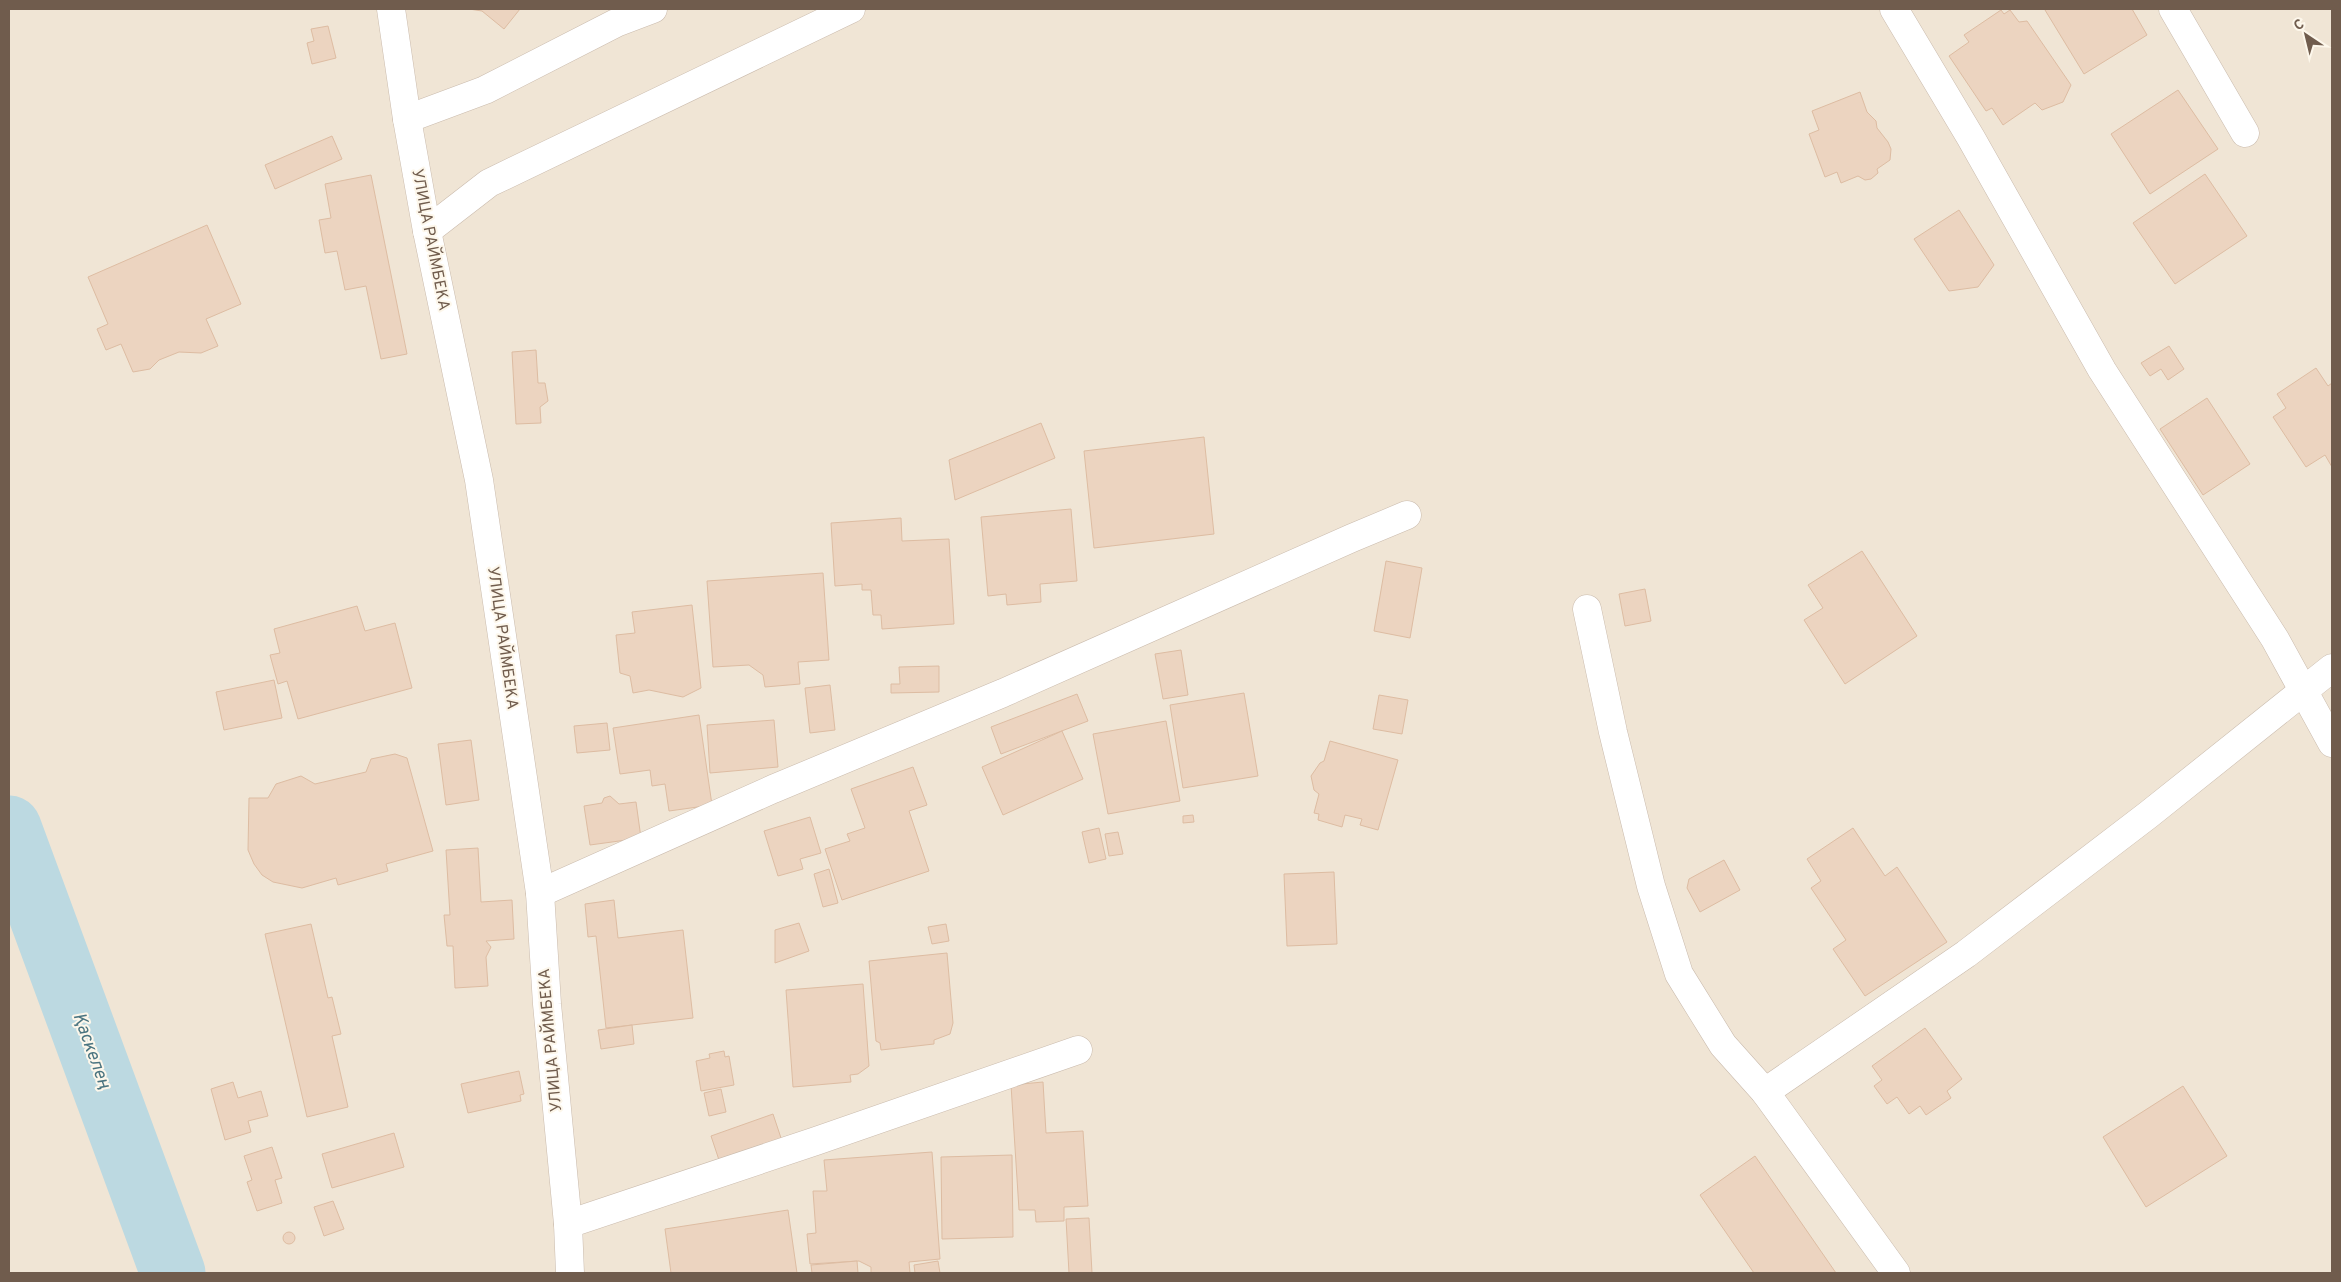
<svg xmlns="http://www.w3.org/2000/svg" width="2341" height="1282" font-family="Overpass,sans-serif">
<style>
.residential{fill:#f0e5d5}
.lines{fill:none;stroke-linecap:round;stroke-linejoin:round}
.river{stroke:#bcd9e1;stroke-width:65}
.building{fill:#ecd4c0;stroke:#ddbca2}
.minor-casing{stroke:#cabbad;stroke-width:29}
.tertiary-casing{stroke:#cabbad;stroke-width:29}
.minor{stroke:#fff;stroke-width:28}
.tertiary{stroke:#fff;stroke-width:28}
.labels{text-anchor:middle;dominant-baseline:central;stroke-width:4;stroke-linejoin:round;paint-order:stroke}
.street-label{font-size:16px;fill:#705c4d;stroke:#fdf7eb}
.water-label{font-size:18px;font-style:italic;fill:#4a7480;stroke:#fdf7eb}
</style>
<rect width="100%" height="100%" fill="#faf3e5"/>
<rect class="residential" x="9" y="9" width="2323" height="1264"/>
<g class="lines">
<polyline class="river" points="9,828 173,1273"/>
</g>
<g class="building">
<polygon points="469,9 520,9 504,29 482,11"/>
<polygon points="2048,9 2132,9 2147,35 2084,74 2045,10"/>
<polygon points="2001,10 2004,14 2010,10 2019,22 2027,21 2071,85 2063,102 2042,110 2035,103 2003,125 1992,108 1986,111 1949,56 1969,42 1964,35"/>
<polygon points="328,26 336,58 312,64 307,43 314,41 311,29"/>
<polygon points="2178,90 2218,149 2150,194 2111,134"/>
<polygon points="1860,92 1867,112 1876,121 1877,128 1888,142 1891,149 1890,160 1877,169 1878,173 1871,179 1865,180 1858,176 1841,183 1837,172 1825,177 1809,134 1819,130 1812,111"/>
<polygon points="332,136 342,159 275,189 265,165"/>
<polygon points="2205,174 2247,236 2175,284 2133,223"/>
<polygon points="371,175 407,354 381,359 366,286 345,290 337,251 325,253 319,220 331,218 325,184"/>
<polygon points="1959,210 1994,265 1978,287 1949,291 1914,239"/>
<polygon points="207,225 241,304 206,319 218,346 201,353 179,352 159,360 150,369 133,372 121,344 106,350 97,329 108,324 88,277"/>
<polygon points="2169,346 2184,369 2168,380 2161,369 2150,376 2141,363"/>
<polygon points="536,350 538,383 545,383 548,401 540,407 541,423 516,424 512,352"/>
<polygon points="2316,368 2328,386 2332,383 2332,467 2325,455 2306,467 2273,417 2286,408 2277,394"/>
<polygon points="2207,398 2250,464 2203,495 2160,429"/>
<polygon points="1041,423 1055,458 955,500 949,460"/>
<polygon points="1204,437 1214,534 1094,548 1084,451"/>
<polygon points="1071,509 1077,581 1040,584 1041,602 1007,605 1006,594 988,596 981,517"/>
<polygon points="901,518 902,541 949,539 954,624 882,629 881,615 873,615 871,590 862,590 862,584 835,586 831,523"/>
<polygon points="1862,551 1917,636 1845,684 1804,620 1823,608 1808,585"/>
<polygon points="1386,561 1422,568 1410,638 1374,631"/>
<polygon points="823,573 829,660 798,662 800,684 765,687 763,675 749,665 713,667 707,581"/>
<polygon points="1645,589 1651,621 1625,626 1619,594"/>
<polygon points="692,605 701,688 683,697 649,690 633,693 630,676 620,673 616,635 635,633 632,612"/>
<polygon points="357,606 365,631 395,623 412,688 298,719 287,681 278,684 270,655 280,653 274,629"/>
<polygon points="1181,650 1188,695 1163,699 1155,654"/>
<polygon points="939,666 939,692 891,693 891,684 900,684 899,667"/>
<polygon points="274,680 282,718 224,730 216,692"/>
<polygon points="830,685 835,730 810,733 805,688"/>
<polygon points="1244,693 1258,776 1183,788 1170,705"/>
<polygon points="1077,694 1088,721 1001,754 991,727"/>
<polygon points="1379,695 1408,700 1402,734 1373,729"/>
<polygon points="699,715 712,805 669,811 665,784 652,786 650,770 620,774 613,728"/>
<polygon points="774,720 778,767 710,773 707,725"/>
<polygon points="1166,721 1180,801 1108,814 1093,734"/>
<polygon points="607,723 610,750 577,753 574,726"/>
<polygon points="1062,731 1083,779 1003,815 982,767"/>
<polygon points="471,740 479,800 446,805 438,744"/>
<polygon points="1330,741 1398,760 1378,830 1360,825 1362,819 1345,815 1342,827 1318,820 1319,814 1314,813 1319,794 1314,790 1311,776 1320,763 1324,761"/>
<polygon points="395,754 407,758 433,851 386,864 388,871 338,885 336,878 302,888 273,882 262,875 254,864 248,850 249,798 268,798 276,784 301,776 315,784 366,772 371,759"/>
<polygon points="913,767 927,805 909,811 929,871 842,900 825,849 850,841 847,834 865,828 851,789"/>
<polygon points="610,796 619,804 636,802 641,838 590,845 584,806 602,803 604,798"/>
<polygon points="1193,815 1194,822 1183,823 1183,816"/>
<polygon points="810,817 821,853 800,859 803,869 778,876 764,831"/>
<polygon points="1099,828 1106,859 1089,863 1082,832"/>
<polygon points="1853,828 1885,876 1897,867 1947,942 1865,996 1833,949 1846,940 1811,888 1821,881 1807,859"/>
<polygon points="1118,832 1123,854 1109,856 1105,834"/>
<polygon points="478,848 481,902 512,900 514,939 486,941 491,947 486,957 488,986 455,988 453,946 447,946 444,915 450,915 446,850"/>
<polygon points="1724,860 1740,890 1700,912 1687,888 1689,879"/>
<polygon points="829,869 838,903 823,907 814,874"/>
<polygon points="1334,872 1337,944 1287,946 1284,874"/>
<polygon points="614,900 618,938 683,930 693,1018 606,1028 596,936 588,937 585,904"/>
<polygon points="799,923 809,951 775,963 775,930"/>
<polygon points="311,924 328,998 332,997 341,1034 332,1036 348,1107 307,1117 265,934"/>
<polygon points="946,924 949,941 932,944 928,927"/>
<polygon points="947,953 953,1023 950,1034 934,1040 934,1044 881,1050 880,1043 876,1041 869,961"/>
<polygon points="863,984 869,1066 858,1074 850,1075 851,1082 793,1087 786,990"/>
<polygon points="632,1025 634,1044 601,1049 598,1030"/>
<polygon points="1925,1028 1962,1079 1947,1091 1951,1098 1926,1115 1920,1106 1909,1114 1897,1097 1887,1104 1874,1086 1882,1080 1872,1066"/>
<polygon points="724,1051 725,1057 729,1056 734,1085 701,1091 696,1061 710,1058 709,1054"/>
<polygon points="519,1071 524,1094 520,1095 521,1101 468,1113 461,1084"/>
<polygon points="233,1082 238,1098 261,1091 268,1116 248,1121 251,1132 225,1140 211,1089"/>
<polygon points="1043,1082 1046,1133 1083,1131 1088,1206 1064,1207 1064,1221 1036,1222 1035,1210 1019,1210 1011,1085"/>
<polygon points="2183,1086 2227,1156 2146,1207 2103,1137"/>
<polygon points="721,1089 726,1112 709,1116 704,1093"/>
<polygon points="773,1114 782,1141 720,1163 711,1136"/>
<polygon points="394,1133 404,1167 332,1188 322,1154"/>
<polygon points="272,1147 282,1178 275,1180 282,1203 257,1211 247,1182 252,1180 244,1156"/>
<polygon points="932,1152 940,1259 909,1262 910,1273 871,1273 871,1267 859,1261 810,1264 807,1234 816,1233 813,1191 827,1191 824,1160"/>
<polygon points="1012,1155 1013,1237 942,1239 941,1157"/>
<polygon points="1755,1156 1836,1273 1754,1273 1700,1195"/>
<polygon points="333,1201 344,1229 324,1236 314,1207"/>
<polygon points="788,1210 797,1273 671,1273 665,1229"/>
<polygon points="1089,1218 1092,1273 1069,1273 1066,1219"/>
<circle cx="289" cy="1238" r="6"/>
<polygon points="857,1261 858,1273 812,1273 811,1265"/>
<polygon points="938,1261 940,1273 915,1273 914,1265"/>
</g>
<g class="lines">
<g class="minor-casing">
<g id="minor">
<polyline points="1894,9 1971,138 2102,370 2275,639 2332,743"/>
<polyline points="2173,9 2245,133"/>
<polyline points="407,119 485,90 616,23 653,9"/>
<polyline points="427,231 489,183 851,9"/>
<polyline points="1587,609 1613,732 1651,886 1679,974 1723,1045 1765,1092"/>
<polyline points="540,893 773,789 1003,693 1352,538 1407,515"/>
<polyline points="568,1224 816,1141 1078,1050"/>
<polyline points="1896,1273 1765,1092 1966,954 2148,815 2332,668"/>
</g>
</g>
<g class="tertiary-casing">
<polyline id="tertiary" points="391,9 407,119 427,231 479,480 540,893 547,1004 568,1224 570,1273"/>
</g>
<use href="#minor" class="minor"/>
<use href="#tertiary" class="tertiary"/>
</g>
<g class="labels">
<g class="street-label">
<text transform="translate(430 240) rotate(79)">УЛИЦА РАЙМБЕКА</text>
<text transform="translate(502 638) rotate(82)">УЛИЦА РАЙМБЕКА</text>
<text transform="translate(551 1040) rotate(-95)">УЛИЦА РАЙМБЕКА</text>
</g>
<g class="water-label">
<text transform="translate(91 1051) rotate(70)">Қаскелең</text>
</g>
</g>
<rect width="2341" height="1282" fill="none" stroke="#705c4d" stroke-width="20"/>
<g transform="translate(2306 35) rotate(325)" stroke="#fdf7eb" stroke-width="4" paint-order="stroke">
<path d="M0-4L9 19L0 12L-9 19Z" fill="#705c4d"/>
<text y="-8" font-size="14" font-weight="bold" text-anchor="middle" fill="#705c4d">С</text>
</g>
</svg>
